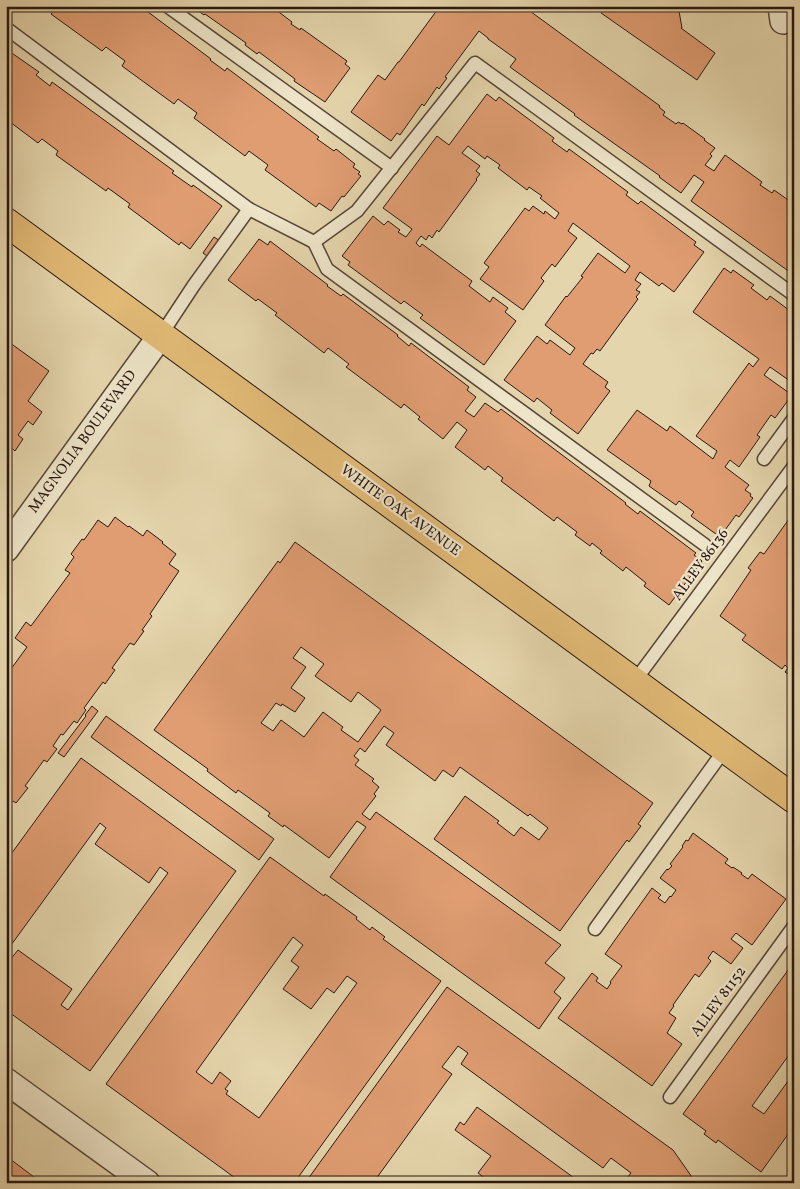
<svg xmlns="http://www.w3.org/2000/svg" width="800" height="1189" font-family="Vollkorn,serif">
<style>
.building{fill:#e09d72;stroke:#281811;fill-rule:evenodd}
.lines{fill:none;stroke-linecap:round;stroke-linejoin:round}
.service-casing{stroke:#574738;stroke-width:15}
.minor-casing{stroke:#574738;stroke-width:28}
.primary-casing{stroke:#281811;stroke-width:30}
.service{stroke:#eee4c9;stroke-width:12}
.minor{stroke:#eee4c9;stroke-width:25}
.primary{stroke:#e2ba76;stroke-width:28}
.labels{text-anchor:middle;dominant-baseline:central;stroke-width:4.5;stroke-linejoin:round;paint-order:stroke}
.street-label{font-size:15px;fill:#281811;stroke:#eee4c9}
</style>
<rect width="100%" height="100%" fill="#e5d5ac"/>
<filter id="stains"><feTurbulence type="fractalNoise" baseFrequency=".004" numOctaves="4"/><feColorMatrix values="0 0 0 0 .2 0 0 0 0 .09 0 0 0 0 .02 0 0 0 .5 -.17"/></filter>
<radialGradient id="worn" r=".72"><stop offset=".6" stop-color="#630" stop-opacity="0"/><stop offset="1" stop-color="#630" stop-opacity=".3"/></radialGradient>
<g class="building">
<polygon points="50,6 140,6 211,59 210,60 225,71 227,68 319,137 317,139 334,151 336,149 355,164 353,167 360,172 358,174 361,176 344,197 342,196 331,211 319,203 316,207 265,170 268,165 249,151 245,156 194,118 197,113 178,99 174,104 122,66 125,61 106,47 102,51 51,14 55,10"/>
<polygon points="194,6 271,6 292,22 291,24 300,30 301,28 347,61 345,64 350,68 325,102 294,81 295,79 259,52 257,54 245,45 246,43 205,14 204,15 194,8"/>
<polygon points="440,6 523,6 660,106 659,107 665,112 663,115 676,124 678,122 682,124 683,123 705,139 704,140 715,148 710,154 712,156 705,165 714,171 725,155 762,182 760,185 772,193 774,190 794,204 794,275 691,201 704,182 694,175 681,193 659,177 660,176 574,115 575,114 510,67 516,59 488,39 488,38 479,31 445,77 447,78 439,89 437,87 424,106 422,104 400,135 397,133 391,141 351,112 378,75 385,80 398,62 399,62"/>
<polygon points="598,6 683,6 684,11 679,11 682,28 681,28 715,53 697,80 601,13 603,10"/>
<polygon points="6,49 39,72 36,75 50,86 52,82 174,171 172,173 192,187 193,185 222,206 190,249 181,242 179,245 128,207 130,204 108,188 106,191 56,155 58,151 42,139 38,143 6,119"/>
<polygon points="487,94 496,101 499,97 554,138 552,141 567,152 569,149 628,192 626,195 638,204 641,201 696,242 694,245 704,252 674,292 662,283 659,286 640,272 635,280 641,284 636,290 640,292 636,297 638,299 600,351 597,349 593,354 591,353 583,364 608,382 605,387 610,391 578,434 550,413 552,410 537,398 534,402 504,380 537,336 547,344 550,340 570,355 575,348 545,325 566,296 567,297 583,277 581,276 598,253 625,273 630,266 573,223 568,231 577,238 555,267 552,264 541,278 544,281 523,310 480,279 489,267 484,263 525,208 529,211 533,206 544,214 545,211 555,219 559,213 540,198 542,196 529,187 527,190 498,168 500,165 487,156 485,159 468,146 462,153 480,166 476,171 480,174 476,179 477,180 439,232 437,230 432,238 429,235 426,240 421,236 416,243 420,247 422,244 472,281 469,286 490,302 493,297 508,308 505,312 516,321 484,365 420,318 423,315 404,301 401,304 348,265 350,262 342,256 373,216 384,225 388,221 400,230 398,232 406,237 412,229 383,208 437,136 449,145"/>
<polygon points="214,237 223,243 211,259 203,253"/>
<polygon points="259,239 268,245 270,241 328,285 327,286 341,296 343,294 398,335 397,336 409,346 411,343 469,387 467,390 476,397 465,411 474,417 485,403 498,412 501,409 626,503 625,504 638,514 640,511 696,553 694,555 702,561 669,605 644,586 646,583 626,567 623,571 600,553 602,551 592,543 590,546 575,535 577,532 557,517 554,521 501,481 503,478 488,466 485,470 455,447 467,430 457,422 443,439 418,419 420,417 404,404 401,408 346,367 349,364 328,348 324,353 275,315 277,313 258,299 256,301 228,280"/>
<polygon points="724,268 731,273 733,270 754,285 751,288 767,300 770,296 793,313 790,316 794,318 794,381 792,379 790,381 770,367 764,375 792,395 775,418 771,415 757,435 760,437 739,467 730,460 725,467 749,485 745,490 751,494 750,496 753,498 739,517 736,515 720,537 691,516 694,512 679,501 676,505 649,486 651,481 607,450 637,410 667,431 670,426 713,459 717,451 696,436 749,363 753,367 759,359 693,312"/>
<polygon points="6,340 49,371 28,401 42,412 33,425 28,421 18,435 23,439 15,451 9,446 6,450"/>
<polygon points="794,512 794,678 785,672 788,668 785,665 782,669 742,640 746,635 720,616 751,570 748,568 760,552 764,554"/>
<polygon points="115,517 128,527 129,526 143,536 147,530 163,542 162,543 176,554 169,564 179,571 150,614 152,616 142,630 144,631 134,645 130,643 112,668 115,670 105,684 103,682 84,708 86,710 77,723 74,721 63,735 61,734 53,746 57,749 47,762 44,760 25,786 28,788 16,803 13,801 6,809 6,668 8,669 9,667 11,669 27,647 15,638 26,622 31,626 70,573 65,570 74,557 71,554 82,539 84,540 98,520 108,527"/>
<path d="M 295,542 L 653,803 L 638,824 L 641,826 L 629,842 L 627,840 L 560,931 L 434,839 L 465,796 L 499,821 L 497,823 L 514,836 L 521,827 L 539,840 L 548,828 L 530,814 L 528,816 L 460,767 L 453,777 L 443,770 L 435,781 L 386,745 L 394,733 L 384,726 L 365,752 L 360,748 L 354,756 L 359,760 L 355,765 L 374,779 L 372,781 L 379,787 L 374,794 L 376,796 L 362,814 L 370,820 L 376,812 L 561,945 L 545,963 L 565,978 L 554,992 L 561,998 L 539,1029 L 330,877 L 366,827 L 357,821 L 329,858 L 284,825 L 283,827 L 268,816 L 270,813 L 238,790 L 236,793 L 207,771 L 208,769 L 154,730 L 278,561 L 280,563 ZM 301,647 L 324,664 L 315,676 L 351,702 L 358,692 L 381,710 L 358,742 L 341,730 L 343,727 L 323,712 L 304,737 L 281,720 L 273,731 L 261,723 L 276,703 L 281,706 L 282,704 L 295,712 L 305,698 L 291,688 L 306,667 L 293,658 Z"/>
<polygon points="92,706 98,711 64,757 58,753 86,716 85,715"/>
<polygon points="106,716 274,839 259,860 91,737"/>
<polygon points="81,758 236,871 90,1071 6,1010 6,965 18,950 72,989 61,1005 68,1010 168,873 160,867 149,883 95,844 106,828 100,823 6,952 6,861"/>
<polygon points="693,833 728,859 725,863 732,868 733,867 742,873 741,874 748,879 752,874 786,899 752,945 736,933 731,939 743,948 731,964 713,951 708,958 711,961 699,977 695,974 673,1005 674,1006 669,1013 676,1018 667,1033 682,1044 652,1086 558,1018 592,973 598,978 596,981 607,989 611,983 610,982 622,966 605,954 652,888 661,895 658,898 665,903 670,896 671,897 676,890 660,878 667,869 668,870 672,866 670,864 683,847 682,846 686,840 688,841"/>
<path d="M 270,857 L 324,896 L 325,894 L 357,917 L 356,919 L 370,930 L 372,927 L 385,937 L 383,939 L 441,981 L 294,1183 L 242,1183 L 106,1084 ZM 293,937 L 303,945 L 291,961 L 299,967 L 283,989 L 311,1009 L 327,988 L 334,993 L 347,976 L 357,983 L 259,1118 L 226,1094 L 228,1091 L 225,1089 L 231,1081 L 220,1072 L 212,1084 L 196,1072 Z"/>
<polygon points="794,962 794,1048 752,1106 764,1114 794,1073 794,1126 761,1172 718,1140 716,1143 704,1134 706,1131 683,1114"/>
<polygon points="447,987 673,1150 694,1180 691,1183 620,1183 627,1178 631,1173 611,1158 603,1168 461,1064 468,1053 458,1046 442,1067 452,1074 373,1183 305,1183"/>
<polygon points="477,1107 581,1183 491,1183 478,1173 491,1156 455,1130 460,1122 464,1125"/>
<polygon points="6,1156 42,1183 6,1183"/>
</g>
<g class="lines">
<g class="service-casing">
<g id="service">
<polyline points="167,6 392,168"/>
<polyline points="6,28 249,209"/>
<polyline points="314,242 327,269 705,545"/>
<polyline points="161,335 194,285 249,209 314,242 357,211 475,63 794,295"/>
<polyline points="764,459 794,418"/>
<polyline points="634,682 794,466"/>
<polyline points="595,929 725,749"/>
<polyline points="670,1097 794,926"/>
</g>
</g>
<g class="minor-casing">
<g id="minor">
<polyline points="781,6 783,21"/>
<polyline points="6,549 161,335"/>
<polyline points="6,1081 147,1183"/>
</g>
</g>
<g class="primary-casing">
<polyline id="primary" points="6,222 794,799"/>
</g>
<use href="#service" class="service"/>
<use href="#minor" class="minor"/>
<use href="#primary" class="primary"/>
</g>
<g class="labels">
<g class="street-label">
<text transform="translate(83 442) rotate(-54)">MAGNOLIA BOULEVARD</text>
<text transform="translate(400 511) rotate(36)">WHITE OAK AVENUE</text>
<text transform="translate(701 565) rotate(-54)">ALLEY 86136</text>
<text transform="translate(719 1002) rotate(-54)">ALLEY 81152</text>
</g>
</g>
<rect width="800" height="1189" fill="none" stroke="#e5d5ac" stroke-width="25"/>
<rect x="8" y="8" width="785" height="1174" fill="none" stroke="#281811" stroke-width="2.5"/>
<rect x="12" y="12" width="775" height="1164" fill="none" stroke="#281811"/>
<rect width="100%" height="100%" filter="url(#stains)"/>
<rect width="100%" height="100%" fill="url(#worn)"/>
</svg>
